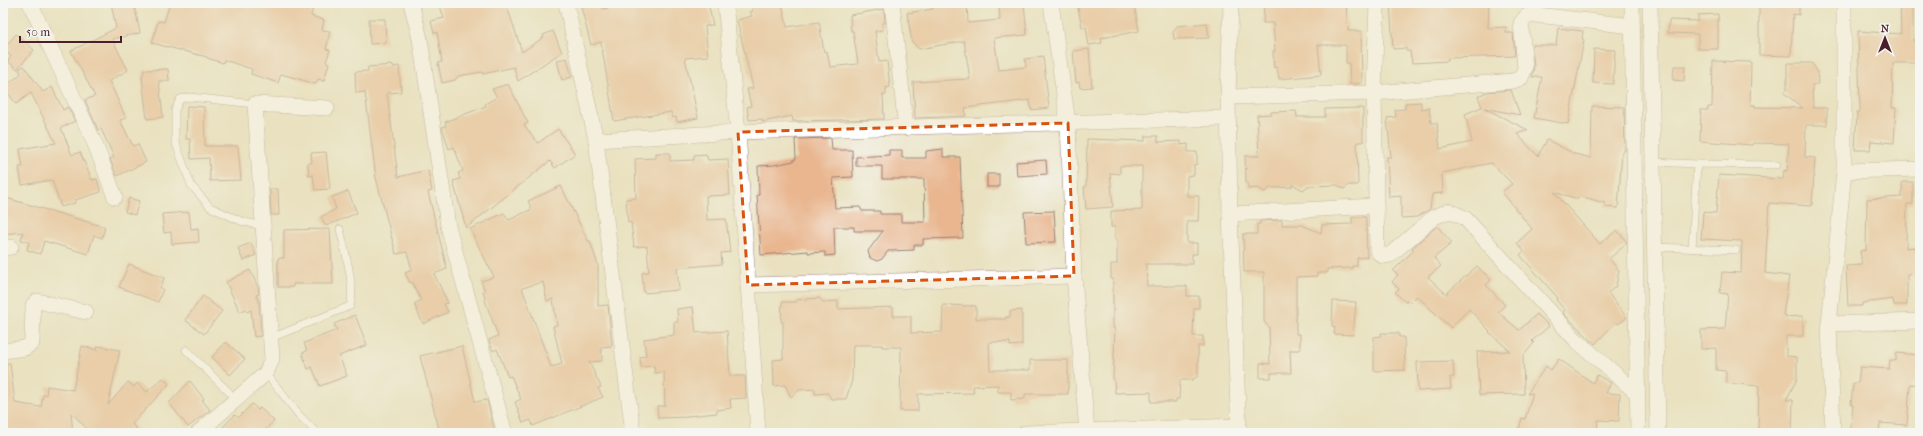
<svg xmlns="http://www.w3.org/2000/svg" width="1923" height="436" font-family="'IM FELL French Canon',serif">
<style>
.building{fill:#e9b68f;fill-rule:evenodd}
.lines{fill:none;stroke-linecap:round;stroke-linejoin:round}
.service-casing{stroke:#9a8076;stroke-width:8}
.minor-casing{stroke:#9a8076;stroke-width:16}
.service{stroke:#fff;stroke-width:7}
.minor{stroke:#fff;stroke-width:15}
.marked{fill:none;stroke:#d8530f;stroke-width:3;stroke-dasharray:8 5;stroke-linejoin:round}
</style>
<rect width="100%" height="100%" fill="#f6f6f2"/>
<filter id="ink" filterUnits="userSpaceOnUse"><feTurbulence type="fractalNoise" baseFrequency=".025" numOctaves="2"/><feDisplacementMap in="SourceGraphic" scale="8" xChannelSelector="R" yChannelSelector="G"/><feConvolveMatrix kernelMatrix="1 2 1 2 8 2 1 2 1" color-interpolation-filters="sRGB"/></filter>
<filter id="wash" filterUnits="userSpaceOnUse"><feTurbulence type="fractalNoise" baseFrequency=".012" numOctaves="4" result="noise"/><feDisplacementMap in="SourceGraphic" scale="16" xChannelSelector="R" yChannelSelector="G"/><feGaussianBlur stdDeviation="0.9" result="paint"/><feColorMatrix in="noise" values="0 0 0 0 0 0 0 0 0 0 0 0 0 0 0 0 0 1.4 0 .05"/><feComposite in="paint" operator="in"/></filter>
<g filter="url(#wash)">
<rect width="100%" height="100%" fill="#e9e1c0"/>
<g id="blocks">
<g class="building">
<polygon points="111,3 134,3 140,33 112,39 128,70 109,81 126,118 120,120 133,146 138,144 146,162 117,176 110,159 114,157 101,129 98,130 85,100 95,96 71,51 116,28"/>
<polygon points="170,3 314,3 311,16 324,20 322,30 330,31 326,49 330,50 326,62 329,63 324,81 318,79 316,84 281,74 278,83 251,74 252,69 224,60 223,63 207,58 207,57 152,43 158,21 164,22"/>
<polygon points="439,3 506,3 522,52 544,37 543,35 553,31 562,52 518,81 514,67 483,74 482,72 458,76 455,80 442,83 438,63 442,62 437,32 434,33 431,21 444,18"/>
<polygon points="597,3 601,3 603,9 639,3 708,3 713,25 705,26 708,56 685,58 698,118 677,122 676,117 673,118 671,112 614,121 601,42 591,45 581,7"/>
<polygon points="751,3 782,3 787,27 819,22 824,52 827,51 830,67 858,64 853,31 851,31 850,15 884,9 885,23 882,23 883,30 875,31 879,62 887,61 890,87 886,88 886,95 883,95 884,119 793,121 792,116 762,122 762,119 749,120 747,107 751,106 747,89 753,88 737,20 752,16 750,12 753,11"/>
<polygon points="931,3 967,3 968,23 1000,20 999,5 1024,3 1027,35 994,38 999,70 1026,67 1025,59 1043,56 1049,108 1031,110 1030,100 965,108 966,116 915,118 913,82 970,79 964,41 919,49 912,42 907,13 933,9"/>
<polygon points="1077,3 1134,3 1139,31 1101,38 1102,43 1089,45 1086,27 1082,27"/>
<polygon points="1264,3 1346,3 1348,31 1361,31 1362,83 1350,84 1349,63 1346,63 1346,45 1318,45 1321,75 1279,79 1277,67 1274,68 1273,51 1275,51 1273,23 1263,23"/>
<polygon points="1390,3 1489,3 1488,28 1506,27 1506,33 1513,33 1515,56 1448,58 1448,61 1412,63 1410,51 1406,51 1406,48 1393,49"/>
<polygon points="1759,3 1799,3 1799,15 1793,14 1791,56 1759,55"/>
<polygon points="1900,3 1913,3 1913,41 1920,41 1920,63 1893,63 1892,108 1896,108 1894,143 1871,141 1870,150 1855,150 1857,112 1860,112 1858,31 1901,34"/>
<polygon points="1718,14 1718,49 1698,49 1698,34 1668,33 1669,20 1698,21 1698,15"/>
<polygon points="369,19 385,19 386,43 370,44"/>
<polygon points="1207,23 1209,38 1174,39 1173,32 1177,26"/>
<polygon points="1558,28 1583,31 1582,39 1584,40 1568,124 1534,118 1542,77 1532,77 1534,67 1532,45 1556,45"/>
<polygon points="16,34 34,50 17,69 8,61 11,56 3,50"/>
<polygon points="1089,49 1092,87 1080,88 1079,82 1076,83 1073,51"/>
<polygon points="1594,49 1615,50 1613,84 1593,83"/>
<polygon points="567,58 572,77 562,80 557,60"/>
<polygon points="1713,61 1751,62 1750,105 1755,105 1755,107 1803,108 1784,93 1787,89 1787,63 1812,63 1817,71 1818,84 1812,85 1813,108 1827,108 1827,125 1806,125 1805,157 1815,158 1812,206 1769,203 1765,273 1789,276 1783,315 1786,315 1786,317 1803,316 1803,336 1786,336 1786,356 1797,357 1797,379 1786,400 1793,400 1792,433 1758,433 1759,386 1726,383 1726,371 1716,370 1716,348 1701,349 1701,330 1725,329 1728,294 1720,293 1722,272 1741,273 1742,241 1701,239 1703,212 1716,213 1719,175 1783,179 1784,170 1787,171 1789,144 1753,143 1752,145 1700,141 1701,110 1708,110 1708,107 1712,107"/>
<polygon points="392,65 393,67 399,66 401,92 387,93 398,177 428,170 432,191 428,192 447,269 434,274 448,303 444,304 448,312 423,324 414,304 421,300 412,282 410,283 405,273 412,270 407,252 396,254 376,178 365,92 356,93 355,72 368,71 368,67"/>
<polygon points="24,66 43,92 52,87 63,110 68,107 75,121 61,128 72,155 80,152 92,180 97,179 101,192 75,200 75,203 61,207 52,180 22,185 19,167 23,167 20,149 56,143 31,93 16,104 4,87 21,74 19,69"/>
<polygon points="1674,66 1685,66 1684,81 1673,80"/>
<polygon points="168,69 169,81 159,81 163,117 147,119 142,78 144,70"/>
<polygon points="508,84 528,123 524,125 538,143 558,129 575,154 555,168 550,161 466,228 453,181 460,179 458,173 463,171 454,147 449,149 442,127 446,126 445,122 486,106 485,104 497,97 492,89"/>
<polygon points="1511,90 1520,115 1484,108 1528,130 1517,134 1538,156 1547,140 1575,154 1591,158 1592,106 1624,107 1625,151 1622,151 1618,208 1605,207 1605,203 1579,196 1578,199 1554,192 1600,244 1617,230 1626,241 1626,244 1609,259 1619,270 1616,286 1608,293 1627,318 1618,324 1616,322 1595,344 1563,313 1565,310 1556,300 1558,298 1520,255 1524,251 1517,243 1532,229 1502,192 1512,184 1492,163 1442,173 1443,193 1432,194 1430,209 1417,217 1401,218 1401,196 1389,197 1387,157 1391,157 1387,118 1396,117 1395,110 1405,109 1405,103 1421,102 1421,109 1429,108 1431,123 1437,123 1440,149 1472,142 1465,114 1482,107 1478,96 1487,92"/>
<polygon points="187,106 204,107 205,146 238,146 241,180 210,181 209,158 191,159 190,139 186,139"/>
<polygon points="1363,108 1363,142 1357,142 1358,185 1349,185 1344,189 1337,185 1308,186 1303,190 1292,184 1292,187 1270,188 1265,192 1258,188 1248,189 1248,183 1246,183 1245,156 1259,156 1257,115 1271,114 1271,112 1296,111 1297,117 1325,117 1325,109"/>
<polygon points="1145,136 1158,136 1158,142 1181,141 1181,145 1188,144 1188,152 1197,152 1197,164 1194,165 1194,175 1187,176 1187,196 1199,196 1198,221 1187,221 1187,243 1197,243 1197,254 1192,254 1192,264 1146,264 1147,286 1187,286 1187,296 1199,296 1199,308 1194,308 1193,336 1203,336 1203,346 1198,346 1198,376 1192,380 1180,380 1179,399 1176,399 1176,402 1151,402 1151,392 1115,393 1114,379 1113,379 1115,328 1113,328 1113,279 1111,279 1111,264 1117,264 1117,239 1115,239 1115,227 1111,227 1111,211 1142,210 1142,166 1120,166 1120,174 1110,173 1113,207 1086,209 1084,187 1086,187 1087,139 1145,141"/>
<polygon points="831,138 832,150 852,150 853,177 833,178 835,208 860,207 862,211 880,211 880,214 901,214 901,222 925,222 924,179 882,179 882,166 856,166 856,157 889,155 889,150 902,150 902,158 926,158 926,151 943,149 943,157 960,157 963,238 923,239 923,245 914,245 914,250 888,251 882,259 877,261 870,258 868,251 883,231 854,231 854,227 834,227 835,255 825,256 825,252 808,253 808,251 761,255 757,195 759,195 758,166 774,165 794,161 794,159 796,159 795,139"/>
<polygon points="326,152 330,189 315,190 313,175 309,176 308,163 312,163 311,153"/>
<polygon points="656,153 670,153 670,161 694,160 694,155 706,154 708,160 728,159 730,195 706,196 707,220 726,219 730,252 721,253 722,264 677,268 679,290 644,293 642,273 649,272 647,246 634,247 631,222 628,223 626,199 636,198 635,159 656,158"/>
<polygon points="1046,160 1047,174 1017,176 1016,162"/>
<rect x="987" y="174" width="12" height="13"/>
<polygon points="1902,182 1913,182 1913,204 1907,204 1906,248 1915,247 1917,274 1907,275 1907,305 1894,305 1893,299 1862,303 1862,306 1848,306 1846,266 1862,265 1860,251 1866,250 1867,199 1902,197"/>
<path d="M 561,186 L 588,241 L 590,241 L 598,265 L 598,306 L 608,305 L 612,346 L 601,347 L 602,361 L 589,362 L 601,387 L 598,388 L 603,397 L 533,426 L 531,420 L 523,423 L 515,402 L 521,399 L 511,376 L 508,377 L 497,349 L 493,351 L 489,340 L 498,336 L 486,303 L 483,291 L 485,291 L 481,281 L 494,277 L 470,229 L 504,213 L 509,220 L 532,209 L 528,201 ZM 543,282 L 547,301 L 553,299 L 557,325 L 553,326 L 562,364 L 551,367 L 522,288 Z"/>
<polygon points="270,189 278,189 279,215 271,215"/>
<polygon points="348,191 357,213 326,226 321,217 336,209 332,197"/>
<polygon points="3,197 105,227 102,238 94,235 88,254 44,241 40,254 27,250 29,242 21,240 23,232 3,234"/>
<polygon points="129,198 139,201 135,215 125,212"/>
<polygon points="1054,211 1056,242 1026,243 1024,212"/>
<polygon points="189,212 191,229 198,228 199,242 172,244 171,232 164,233 162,214"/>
<polygon points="1352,217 1366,217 1367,257 1357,258 1357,266 1352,266 1352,268 1327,269 1327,273 1317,273 1317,276 1296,277 1296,334 1300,334 1300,350 1290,350 1291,373 1271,373 1271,378 1260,378 1260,363 1270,364 1269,327 1264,322 1264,272 1244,272 1243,234 1257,234 1257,224 1260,224 1260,221 1282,220 1282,225 1302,225 1321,233 1322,225 1352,224"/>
<polygon points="1437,226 1452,243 1434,258 1441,266 1428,277 1446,294 1477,266 1491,280 1486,285 1505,305 1498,312 1519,330 1537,314 1549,326 1532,341 1534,343 1523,356 1524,394 1479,395 1477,352 1510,351 1489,332 1490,331 1469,309 1451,328 1417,296 1411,302 1408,300 1405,302 1395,292 1399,289 1392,282 1398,275 1393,271 1414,250 1412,248"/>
<polygon points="330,229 333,284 293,284 293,287 278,287 278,258 284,258 284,230"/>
<polygon points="251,243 256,255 243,261 238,248"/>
<polygon points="129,264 164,278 160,288 163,289 158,302 119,287"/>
<polygon points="250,270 258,287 259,294 256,295 259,301 261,336 254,337 251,310 247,312 246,309 240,312 226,282"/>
<polygon points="203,296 222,311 204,334 185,320"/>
<polygon points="819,298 823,302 838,301 838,309 893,307 893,316 911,316 911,333 942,332 943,305 976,306 976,319 1006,319 1006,317 1010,317 1010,311 1022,310 1022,345 1010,346 1010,342 989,342 990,370 1030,370 1030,360 1068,360 1068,394 1025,394 1025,399 1011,400 1011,392 998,392 998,385 973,386 974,393 918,394 918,411 900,411 901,347 882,347 882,345 853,345 852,380 846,399 831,399 828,393 815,394 815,389 799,390 791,397 785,385 774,386 773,360 783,359 783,322 781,322 782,302 796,302 796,300"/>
<polygon points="1333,301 1356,302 1353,335 1334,334 1335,327 1332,326"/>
<polygon points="693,307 696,333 727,331 730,376 745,376 746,398 730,399 731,408 717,410 717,413 688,416 688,417 658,418 657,406 665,406 664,372 655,373 654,366 641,367 640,357 646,356 644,339 674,335 674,322 678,322 677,309"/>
<polygon points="355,315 367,345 339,356 347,376 320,386 312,367 308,369 302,353 307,351 304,343 337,330 334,324"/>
<polygon points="1381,333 1399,333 1399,337 1404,337 1405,370 1374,371 1374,337 1381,336"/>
<polygon points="226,342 245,359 230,375 212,357"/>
<polygon points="82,346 97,350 98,346 120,350 108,405 128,382 134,387 137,383 147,392 163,378 169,384 132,424 141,433 91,433 71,412 73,433 5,433 3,426 3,364 10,363 15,403 41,407 43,395 46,395 47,386 73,390"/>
<polygon points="462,346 475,402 487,400 495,433 440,433 420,356"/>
<polygon points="1896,353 1920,355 1920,385 1910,384 1907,425 1880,423 1879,433 1850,433 1853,405 1851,405 1853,383 1858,383 1860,367 1889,369 1890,360 1896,361"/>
<polygon points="1559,359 1593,383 1597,375 1611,383 1606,393 1620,394 1619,421 1598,420 1597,433 1518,433 1522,418 1525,419 1533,393 1527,394 1546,366 1551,370"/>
<polygon points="1453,361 1454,377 1450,377 1451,389 1418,391 1417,362"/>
<polygon points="190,381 204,399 202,400 210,410 188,427 169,403"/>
<polygon points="252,404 258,410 260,408 274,421 262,433 217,433 235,415 238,418"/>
</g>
</g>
</g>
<g filter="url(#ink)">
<use href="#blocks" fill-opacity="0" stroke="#9a8076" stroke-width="1"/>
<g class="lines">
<g class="service-casing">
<g id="service">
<polyline points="255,104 190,97 180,99 175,110 175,141 191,185 210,207 241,221 263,226"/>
<polyline points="1652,162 1697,164"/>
<polyline points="1654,247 1736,250"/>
<polyline points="1692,249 1697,164 1777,165"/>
<path d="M 271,338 L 350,306 C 356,289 344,247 340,229"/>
<polyline points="186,350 236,399"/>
<polyline points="266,373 298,414 317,433"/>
</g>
</g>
<g class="minor-casing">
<g id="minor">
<polyline points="30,3 95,144 115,197"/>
<polyline points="411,3 420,39 448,226 505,433"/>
<polyline points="566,3 596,140 633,433"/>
<polyline points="725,3 738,132 758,433"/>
<polyline points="892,3 906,128"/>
<polyline points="1051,3 1068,123 1074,276 1087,432"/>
<polyline points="1231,3 1228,97 1230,214 1239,433"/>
<polyline points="1377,3 1374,93 1377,251 1383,256 1390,255 1434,217 1449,211 1465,218 1576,340 1637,393"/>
<polyline points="1632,3 1638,433"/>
<polyline points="1650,3 1658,433"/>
<polyline points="1228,97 1374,93 1513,81 1521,78 1525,68 1521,23 1527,16 1537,15 1632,26"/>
<polyline points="596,140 738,132 1228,118"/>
<polyline points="1844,171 1920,169"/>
<polyline points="1230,214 1375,206"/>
<polyline points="3,248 11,247"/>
<polyline points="748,285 1074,276"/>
<polyline points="1829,324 1920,321"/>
<polyline points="3,351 25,348 32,343 33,305 37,301 86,312"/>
<polyline points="198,433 266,373 272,359 255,104 327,108"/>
<polyline points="1025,433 1239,426"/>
<polyline points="1833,433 1829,324 1844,171 1844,3"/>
</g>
</g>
<use href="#service" class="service"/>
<use href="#minor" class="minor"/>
</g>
</g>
<path d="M0 0H1923V436H0ZM 1068,123 L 1074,276 L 748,285 L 738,132 Z" fill="#e9e1c0" fill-opacity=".55" fill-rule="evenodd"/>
<path class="marked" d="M 1068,123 L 1074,276 L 748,285 L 738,132 Z"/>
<rect width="1923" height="436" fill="none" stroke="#f6f6f2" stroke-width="16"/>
<g transform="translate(1885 38)" stroke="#f6f6f2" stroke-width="3" paint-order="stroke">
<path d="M0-3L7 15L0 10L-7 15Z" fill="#4a1f2b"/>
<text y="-6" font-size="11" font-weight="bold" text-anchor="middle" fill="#4a1f2b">N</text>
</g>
<path d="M20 36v6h101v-6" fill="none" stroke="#4a1f2b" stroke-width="2"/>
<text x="26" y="36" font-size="12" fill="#4a1f2b" stroke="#f6f6f2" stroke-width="3" paint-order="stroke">50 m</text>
</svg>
